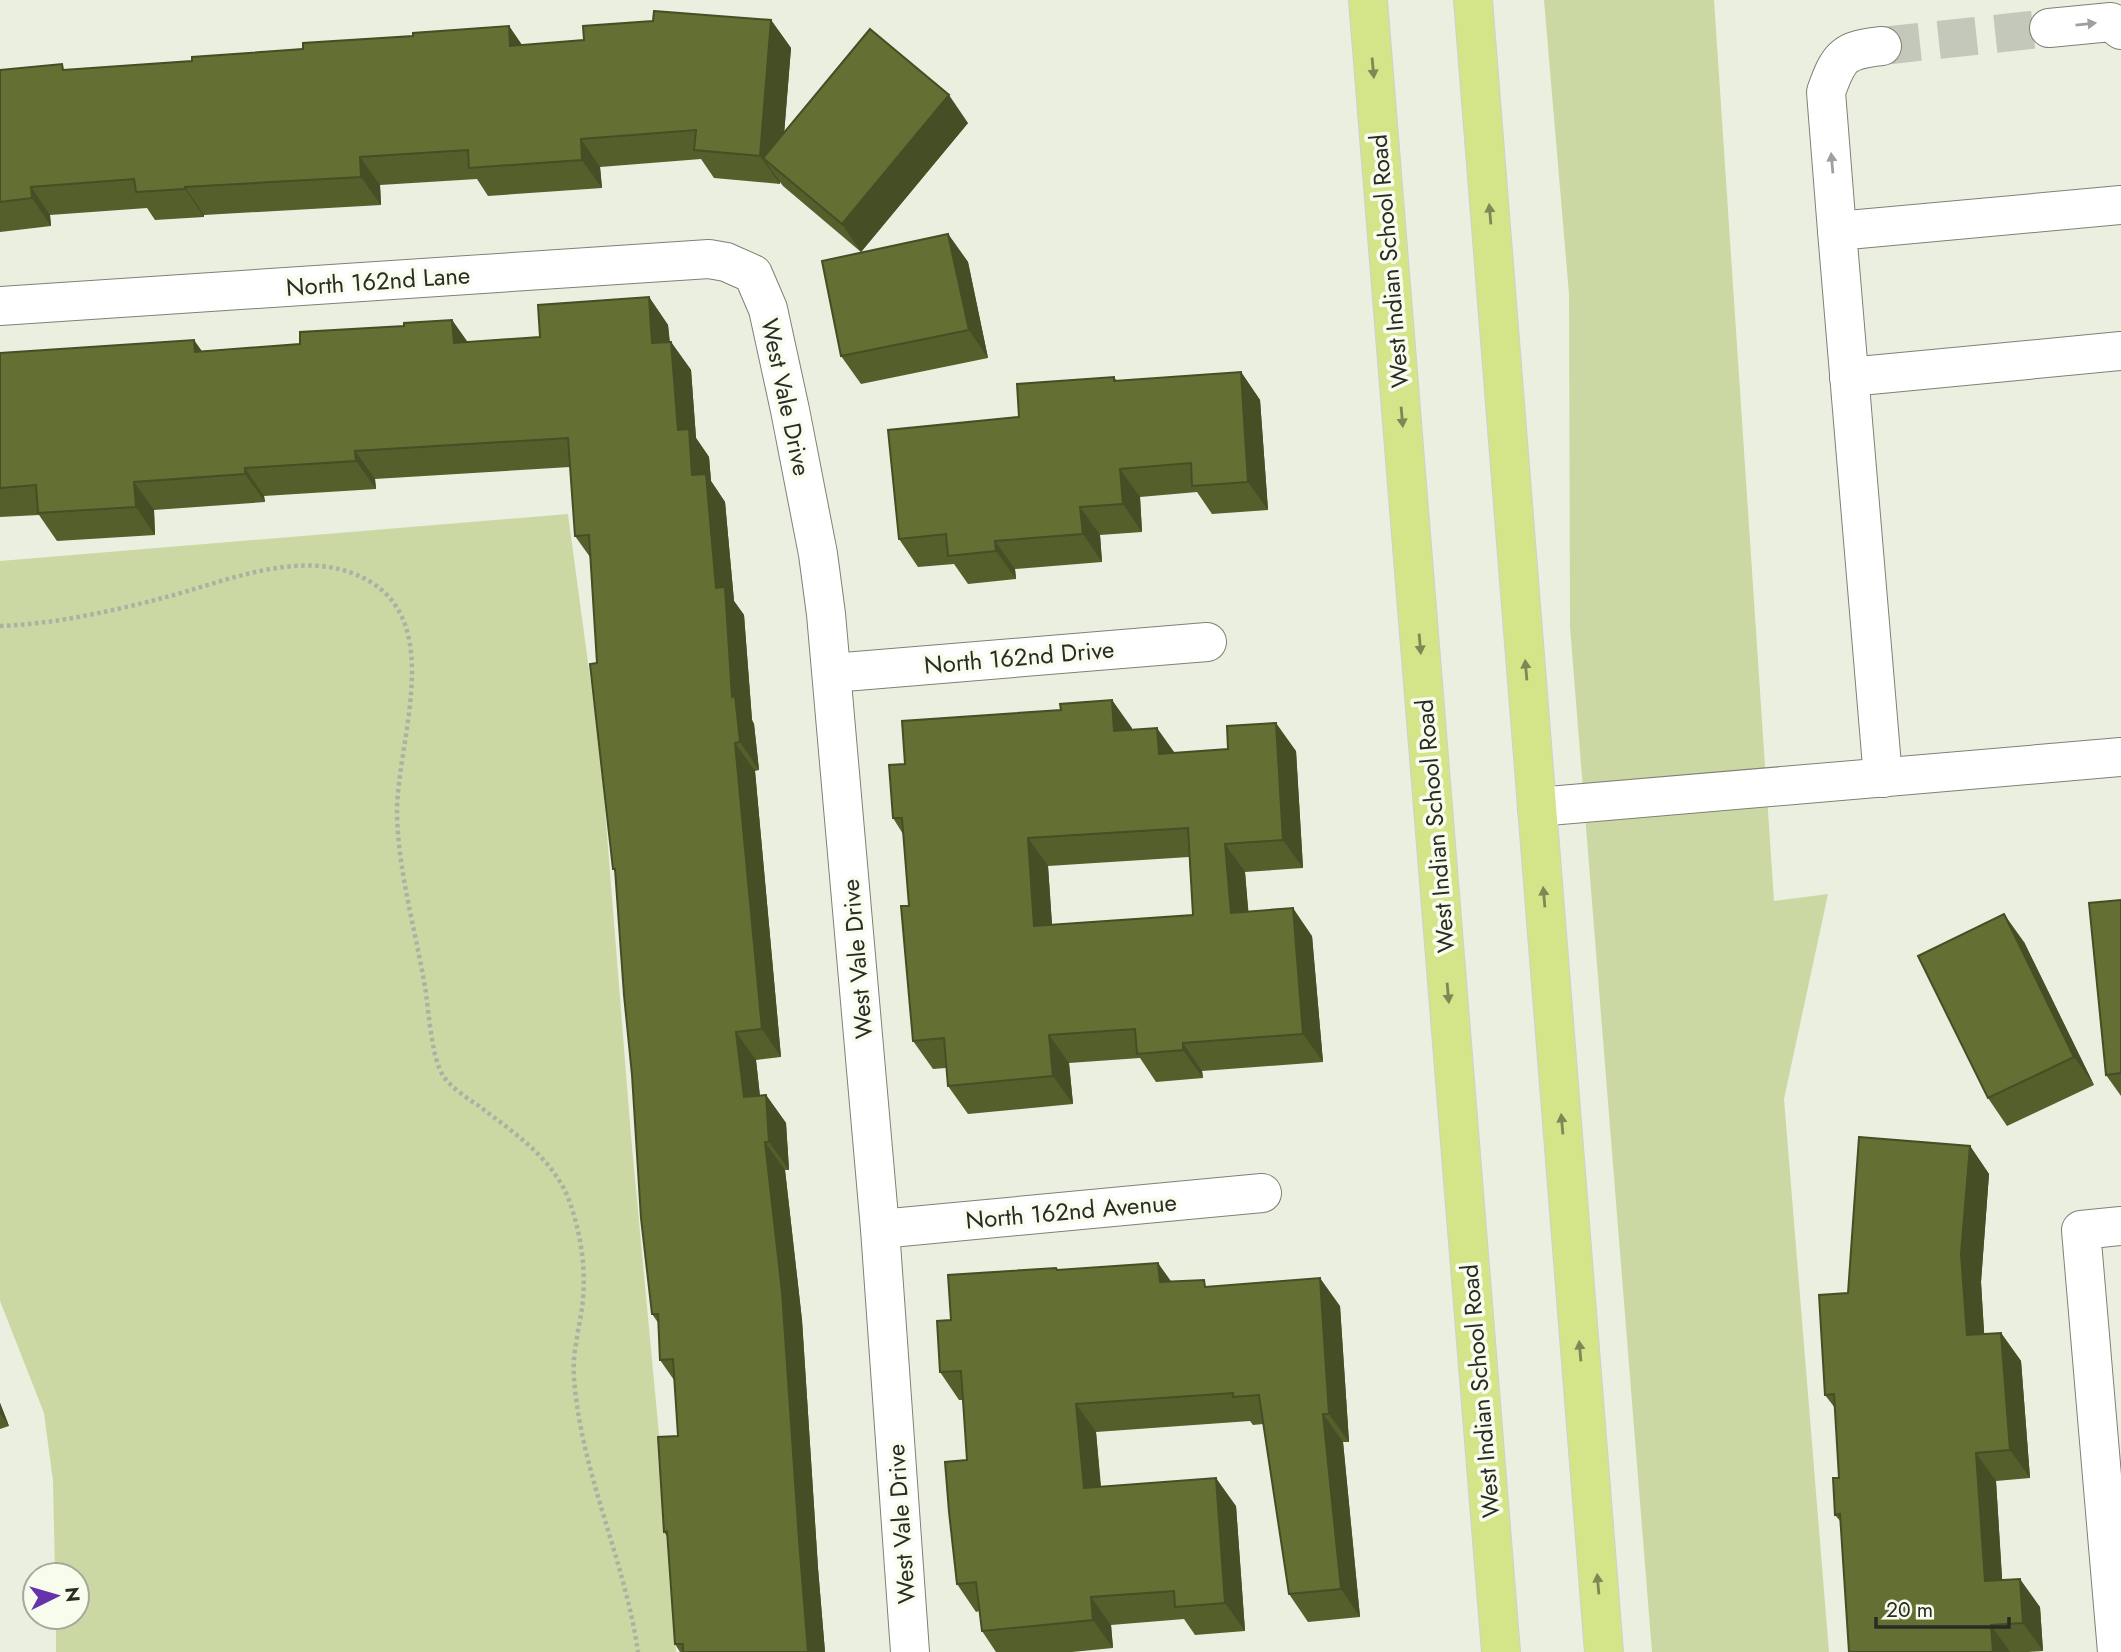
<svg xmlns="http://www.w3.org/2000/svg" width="2121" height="1652" font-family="Jost,sans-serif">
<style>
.green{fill:#cbd8a3}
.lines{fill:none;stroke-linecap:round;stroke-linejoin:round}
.minor-tunnel{stroke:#c4c8bb;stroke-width:38;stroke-dasharray:38 19;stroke-linecap:butt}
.minor-casing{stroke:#7e8174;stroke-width:40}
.major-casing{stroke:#d0d0cf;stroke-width:40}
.path{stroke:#adb0a4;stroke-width:4.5;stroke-dasharray:3.5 3.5;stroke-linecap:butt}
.minor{stroke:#fff;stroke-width:38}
.major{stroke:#d4e489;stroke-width:38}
.wall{fill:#555f2c;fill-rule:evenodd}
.shaded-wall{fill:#454e24}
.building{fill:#636f33;stroke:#454e24;stroke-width:2;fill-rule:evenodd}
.oneway{fill:#9fa09d}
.oneway2{fill:#7e8857}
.labels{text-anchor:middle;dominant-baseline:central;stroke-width:7;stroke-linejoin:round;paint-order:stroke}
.street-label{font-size:24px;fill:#292b25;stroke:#f8fced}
</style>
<rect width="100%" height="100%" fill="#ebefe0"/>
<g class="green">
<polygon points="1544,0 1714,0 1774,901 1828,894 1784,1099 1829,1652 1652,1652 1570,627 1569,294"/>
<polygon points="568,514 601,759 631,1136 663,1477 676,1652 56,1652 56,1617 77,1617 77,1575 55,1575 53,1481 44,1413 0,1301 0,561"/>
</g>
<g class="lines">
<polyline class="minor-tunnel" points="1882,46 2049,28"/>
<g class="minor-casing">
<g id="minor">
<polyline points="2049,28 2111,22 2121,30"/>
<path d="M 1837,231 L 1826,92 C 1839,56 1843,50 1882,46"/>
<polyline points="0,306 709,259 726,262 753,274 768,309 790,410 818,554 826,614 880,1229 910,1652"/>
<polyline points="1849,377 2121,351"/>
<polyline points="832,673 1207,642"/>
<polyline points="1883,778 1837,231 2121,205"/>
<polyline points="1537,807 2121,757"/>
<polyline points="880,1229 1262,1193"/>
<polyline points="2117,1652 2081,1230 2121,1226"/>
</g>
</g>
<g class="major-casing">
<g id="major">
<polyline points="1368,0 1501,1652"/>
<polyline points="1473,0 1604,1652"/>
</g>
</g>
<path class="path" d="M 0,626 C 53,624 108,612 159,599 C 223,583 306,544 369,581 C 445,625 397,742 397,812 C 398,871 415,928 425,987 C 429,1010 431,1059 444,1077 C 453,1089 467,1098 479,1106 C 514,1133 552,1157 569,1200 C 580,1231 586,1265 583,1298 C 582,1314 578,1328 576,1344 C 572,1364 574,1385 577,1405 C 589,1489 626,1568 638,1652"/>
<use href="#minor" class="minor"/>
<use href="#major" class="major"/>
</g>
<g class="wall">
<polygon points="771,20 791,48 784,133 968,123 861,252 783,186 780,182 780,184 714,178 701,159 600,167 602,188 488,196 477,179 380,185 381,205 204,215 204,217 155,220 147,208 50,215 51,226 0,232 0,70 66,70 192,61 413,36 509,26 522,45 584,40"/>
<polygon points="948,234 968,262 988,358 861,384 841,356"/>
<polygon points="649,297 668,325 670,342 671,342 691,370 696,438 709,457 711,481 725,502 734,601 744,615 752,720 754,724 759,770 755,771 781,1057 756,1060 760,1096 766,1095 786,1123 789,1170 785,1170 802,1320 818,1568 825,1652 680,1652 675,1644 667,1536 664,1532 678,1436 674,1380 660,1360 659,1324 652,1314 616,873 613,869 597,663 590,557 575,536 570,467 375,479 376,489 264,496 265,502 154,510 155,535 57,541 39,515 0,517 0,353 202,351 300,344 404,326 452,320 467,342 540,337"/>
<polygon points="1241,372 1260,400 1268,510 1212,514 1197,492 1140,497 1142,532 1100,535 1102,562 1015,569 1016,579 968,584 954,564 918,567 899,539 1019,417 1114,377 1117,381"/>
<path d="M 1112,700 L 1132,730 L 1174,753 L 1296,751 L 1303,868 L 1245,872 L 1248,912 L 1312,936 L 1323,1062 L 1202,1071 L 1203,1078 L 1156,1082 L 1140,1058 L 1069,1063 L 1073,1104 L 968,1114 L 948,1086 L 946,1068 L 933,1069 L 913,1041 L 909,906 L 903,834 L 893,818 L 905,764 L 1061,710 ZM 1189,857 L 1193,915 L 1052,925 L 1048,866 Z"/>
<polygon points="2121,900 2121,1096 2106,1075"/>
<polygon points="2024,942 2094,1085 2007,1126 1988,1098"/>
<polygon points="1970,1146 1989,1174 1981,1282 1984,1334 2001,1333 2021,1361 2030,1478 1996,1481 2002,1580 2040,1607 2043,1651 2028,1652 1849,1652 1841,1522 1835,1515 1839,1478 1835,1408 1825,1395 1848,1293"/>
<polygon points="1056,1268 1058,1270 1171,1282 1340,1306 1349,1442 1343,1442 1360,1617 1308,1622 1289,1594 1263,1424 1253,1425 1250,1421 1096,1432 1101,1486 1236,1506 1245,1631 1195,1635 1184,1619 1111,1625 1113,1648 1072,1652 996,1652 982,1631 979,1611 976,1612 957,1584 967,1460 963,1400 959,1400 940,1372"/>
<polygon points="0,1403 9,1426 0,1429"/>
</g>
<g class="shaded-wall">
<polygon points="771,20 791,48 781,173 763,158 780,182 780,184 760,156"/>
<polygon points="509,26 528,54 510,46"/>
<polygon points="949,95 968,123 861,252 842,224"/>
<polygon points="581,139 600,167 602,188 582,160"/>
<polygon points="360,157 380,185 381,205 361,177"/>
<polygon points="31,187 50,215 51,226 32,198"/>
<polygon points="185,187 204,215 204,217 185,189"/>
<polygon points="948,234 968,262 988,358 969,330"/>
<polygon points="649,297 668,325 672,371 652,343"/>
<polygon points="452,320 472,348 454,343"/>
<polygon points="194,340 214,368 195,352"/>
<polygon points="671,342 691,370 696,438 709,457 711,481 725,502 734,601 744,615 752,720 754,724 759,770 740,742 716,588 692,475 678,430"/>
<polygon points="1241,372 1260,400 1268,510 1248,482"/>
<polygon points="355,451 375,479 376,489 356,461"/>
<polygon points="245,468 264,496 265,502 245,474"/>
<polygon points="1120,469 1140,497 1142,532 1123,504"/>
<polygon points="134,482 154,510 155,535 136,507"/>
<polygon points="1080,507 1100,535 1102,562 1083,534"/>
<polygon points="995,541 1015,569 1016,579 996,551"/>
<polygon points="1112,700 1132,728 1133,759 1114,731"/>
<polygon points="1276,723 1296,751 1303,868 1283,840"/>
<polygon points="1157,728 1177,756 1159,754"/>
<polygon points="735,743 755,771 781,1057 762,1029"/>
<polygon points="1028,838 1048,866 1054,954 1034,926"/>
<polygon points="1225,844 1245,872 1251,941 1231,913"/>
<polygon points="1293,908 1312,936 1323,1062 1303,1034"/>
<polygon points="2004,914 2024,942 2094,1085 2074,1057"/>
<polygon points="736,1032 756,1060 763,1125 744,1097"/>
<polygon points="1049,1035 1069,1063 1073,1104 1053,1076"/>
<polygon points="1183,1043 1202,1071 1203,1078 1183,1050"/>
<polygon points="766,1095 786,1123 789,1170 769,1142"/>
<polygon points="765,1142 785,1170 802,1320 818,1568 825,1652 808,1652"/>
<polygon points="1970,1146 1989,1174 1981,1282 1986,1363 1967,1335 1961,1254"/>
<polygon points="1158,1263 1178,1291 1160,1282"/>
<polygon points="1320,1278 1340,1306 1349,1442 1329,1414"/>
<polygon points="2001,1333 2021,1361 2030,1478 2010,1450"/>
<polygon points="0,1403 9,1426 0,1413"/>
<polygon points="1076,1404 1096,1432 1103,1516 1084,1488"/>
<polygon points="1323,1414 1343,1442 1360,1617 1341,1589"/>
<polygon points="1976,1453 1996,1481 2004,1609 1985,1581"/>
<polygon points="1216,1478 1236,1506 1245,1631 1225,1603"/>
<polygon points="2020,1579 2040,1607 2043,1651 2023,1623"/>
<polygon points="1091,1597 1111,1625 1113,1648 1093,1620"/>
<polygon points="1991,1625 2010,1652 1993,1652"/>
</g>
<g class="building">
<polygon points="654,11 771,20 760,156 694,150 696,130 581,139 582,160 469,168 468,150 360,157 361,177 185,187 185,189 136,192 134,179 31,187 32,198 0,202 0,70 62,64 63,70 192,61 192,57 303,49 303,43 413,36 413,33 509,26 510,46 584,40 583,26 653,21"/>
<polygon points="870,29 949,95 842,224 763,158"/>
<polygon points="948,234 969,330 841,356 822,261"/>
<polygon points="649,297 652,343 671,342 678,430 689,429 692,475 706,474 716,588 725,587 732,697 735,696 740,742 735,743 762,1029 736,1032 744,1097 766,1095 769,1142 765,1142 782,1292 799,1540 808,1652 812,1652 683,1652 683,1644 675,1644 667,1531 664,1532 658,1437 678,1436 673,1359 660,1360 658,1314 652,1314 641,1218 632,1075 624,995 615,869 613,869 590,664 597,663 589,535 575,536 568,438 355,451 356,461 245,468 245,474 134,482 136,507 38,513 36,485 0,488 0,353 194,340 195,352 300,344 300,332 404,326 404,323 452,320 454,343 540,337 538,305"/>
<polygon points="1241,372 1248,482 1192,486 1191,463 1120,469 1123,504 1080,507 1083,534 995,541 996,551 948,556 946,534 899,539 888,430 1019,417 1017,384 1114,377 1114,381"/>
<path d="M 1112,700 L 1114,731 L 1157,728 L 1159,754 L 1228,749 L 1227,726 L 1276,723 L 1283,840 L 1225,844 L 1231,913 L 1293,908 L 1303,1034 L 1183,1043 L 1183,1050 L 1137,1054 L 1135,1029 L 1049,1035 L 1053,1076 L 948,1086 L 944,1038 L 913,1041 L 901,906 L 909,906 L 902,818 L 893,818 L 889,765 L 905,764 L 902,721 L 1061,710 L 1060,704 ZM 1188,828 L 1193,915 L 1034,926 L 1028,838 Z"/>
<polygon points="2121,900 2121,1073 2106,1075 2089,903"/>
<polygon points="2004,914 2074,1057 1988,1098 1918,956"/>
<polygon points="1859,1137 1970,1146 1961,1254 1967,1335 2001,1333 2010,1450 1976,1453 1985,1581 2020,1579 2023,1623 1991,1625 1993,1652 1849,1652 1840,1514 1835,1515 1833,1478 1839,1478 1834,1394 1825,1395 1819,1295 1848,1293"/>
<polygon points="1158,1263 1160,1282 1204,1280 1205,1287 1320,1278 1329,1414 1323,1414 1341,1589 1289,1594 1259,1395 1233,1397 1233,1393 1076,1404 1084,1488 1216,1478 1225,1603 1175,1607 1174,1591 1091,1597 1093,1620 982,1631 976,1582 957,1584 949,1512 945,1462 967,1460 961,1371 940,1372 937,1321 951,1320 948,1275 1056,1268 1057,1270"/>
</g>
<defs><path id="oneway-solid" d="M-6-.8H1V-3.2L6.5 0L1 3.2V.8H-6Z" transform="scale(1.75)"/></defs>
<g class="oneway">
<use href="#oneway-solid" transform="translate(2086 24) rotate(-6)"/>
<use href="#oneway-solid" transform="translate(1832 163) rotate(-95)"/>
</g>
<g class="oneway2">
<use href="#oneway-solid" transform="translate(1373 68) rotate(85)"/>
<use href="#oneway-solid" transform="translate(1490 214) rotate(-95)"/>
<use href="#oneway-solid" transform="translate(1402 417) rotate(85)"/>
<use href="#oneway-solid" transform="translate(1420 644) rotate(85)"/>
<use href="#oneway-solid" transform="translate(1526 670) rotate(-95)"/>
<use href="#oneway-solid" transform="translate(1544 897) rotate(-95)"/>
<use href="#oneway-solid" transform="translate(1448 993) rotate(85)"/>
<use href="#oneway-solid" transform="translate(1562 1124) rotate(-95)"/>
<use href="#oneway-solid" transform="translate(1580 1351) rotate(-95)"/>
<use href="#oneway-solid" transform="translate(1598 1584) rotate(-95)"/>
</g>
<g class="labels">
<g class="street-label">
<text transform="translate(1389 261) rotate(-95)">West Indian School Road</text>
<text transform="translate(378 281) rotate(-4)">North 162nd Lane</text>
<text transform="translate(786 397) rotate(78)">West Vale Drive</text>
<text transform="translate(1019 657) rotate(-5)">North 162nd Drive</text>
<text transform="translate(1435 826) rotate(-95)">West Indian School Road</text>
<text transform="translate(857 959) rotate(-95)">West Vale Drive</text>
<text transform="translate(1071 1211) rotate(-5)">North 162nd Avenue</text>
<text transform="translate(1480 1391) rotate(-95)">West Indian School Road</text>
<text transform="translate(901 1524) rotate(-94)">West Vale Drive</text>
</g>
</g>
<g transform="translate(56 1596) rotate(85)"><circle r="33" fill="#f8fced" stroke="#a5a89d" stroke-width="2"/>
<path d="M0-5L12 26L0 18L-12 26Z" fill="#6633aa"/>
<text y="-10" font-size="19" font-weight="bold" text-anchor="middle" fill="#292b25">N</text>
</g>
<path d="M1876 1617v10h133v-10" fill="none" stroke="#292b25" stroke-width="3.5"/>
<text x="1886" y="1617" font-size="21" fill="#292b25" stroke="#f8fced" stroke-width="5" paint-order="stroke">20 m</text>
</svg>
